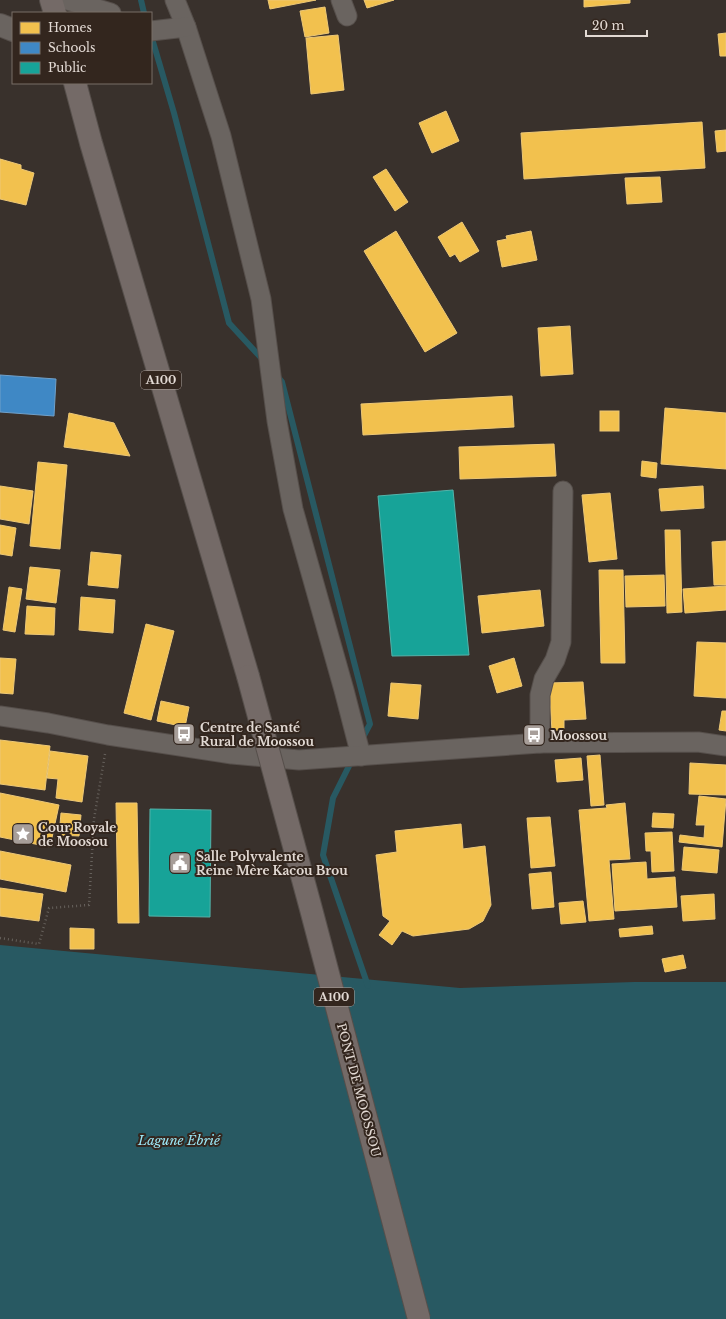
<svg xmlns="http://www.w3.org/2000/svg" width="726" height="1319" font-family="'Libre Baskerville',serif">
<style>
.water{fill:#285962}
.homes{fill:#f2c14e;stroke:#edc876}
.schools{fill:#3f88c5;stroke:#70a0c9}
.public{fill:#17a398;stroke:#54b3aa}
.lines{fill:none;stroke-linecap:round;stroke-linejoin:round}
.stream{stroke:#285962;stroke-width:6}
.minor-casing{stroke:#564f4b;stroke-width:21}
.tertiary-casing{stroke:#564f4b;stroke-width:24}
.trunk-casing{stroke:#564f4b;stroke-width:24}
.path{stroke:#66615c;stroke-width:2.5;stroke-dasharray:1 3;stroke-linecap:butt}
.minor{stroke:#6a6460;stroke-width:19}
.tertiary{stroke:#6a6460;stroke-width:22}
.trunk{stroke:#746a67;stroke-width:22}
.trunk-bridge-casing{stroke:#564f4b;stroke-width:24;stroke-linecap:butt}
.trunk-bridge{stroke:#746a67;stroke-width:22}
.labels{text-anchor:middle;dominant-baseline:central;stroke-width:4;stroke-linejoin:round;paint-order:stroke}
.shield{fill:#33261e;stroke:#aea39d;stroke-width:1}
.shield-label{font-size:11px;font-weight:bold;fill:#e2d9d3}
.poi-label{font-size:12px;font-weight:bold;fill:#e2d9d3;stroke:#33261e;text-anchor:start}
.street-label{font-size:12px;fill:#e2d9d3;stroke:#33261e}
.water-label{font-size:13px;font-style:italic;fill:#9be7f6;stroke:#33261e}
</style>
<rect width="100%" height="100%" fill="#39312c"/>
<polygon class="water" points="0,945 460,988 634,982 726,982 726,1319 0,1319"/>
<g class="homes">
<polygon points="268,0 316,0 270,9"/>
<polygon points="364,0 394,0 367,8"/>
<polygon points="584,0 630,0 630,3 584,7"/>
<polygon points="325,7 329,33 305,37 300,11"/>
<polygon points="726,33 726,56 720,56 718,34"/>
<polygon points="338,35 344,90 311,94 306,38"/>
<polygon points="446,111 459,141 432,153 419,123"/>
<polygon points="702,122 705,168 524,179 521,133"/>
<polygon points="726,130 726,151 717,152 715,131"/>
<polygon points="0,159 21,165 21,169 34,173 26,205 0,199"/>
<polygon points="386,169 408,202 395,211 373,177"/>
<polygon points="660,177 662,202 627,204 625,178"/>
<polygon points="462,222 479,251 460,262 455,254 450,257 438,237"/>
<polygon points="396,231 457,333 425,352 364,251"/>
<polygon points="531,231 537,260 502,267 497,241 507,239 506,236"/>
<polygon points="570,326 573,374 541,376 538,328"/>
<polygon points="512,396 514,427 363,435 361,404"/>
<polygon points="665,408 726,413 726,469 661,464"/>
<rect x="600" y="411" width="19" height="20"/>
<polygon points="69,413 114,423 130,456 64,447"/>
<polygon points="554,444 556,476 460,479 459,447"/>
<polygon points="642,461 657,463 656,478 641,476"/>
<polygon points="38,462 67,465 60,549 30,546"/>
<polygon points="0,486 33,491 29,524 0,519"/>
<polygon points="703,486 704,508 661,511 659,489"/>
<polygon points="610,493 617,559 589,562 582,495"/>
<polygon points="0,525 16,528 12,556 0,554"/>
<polygon points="665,530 680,530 682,612 667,613"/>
<polygon points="726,541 726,585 714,585 712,542"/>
<polygon points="91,552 121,555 118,588 88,585"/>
<polygon points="30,567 60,570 56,603 26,599"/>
<polygon points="599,570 623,570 625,663 601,663"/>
<polygon points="664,575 665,606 626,607 625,576"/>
<polygon points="726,586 726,610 685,613 683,589"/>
<polygon points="9,587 22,589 15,632 3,630"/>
<polygon points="540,590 544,626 482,633 478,596"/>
<polygon points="81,597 115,600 113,633 79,630"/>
<polygon points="27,606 55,608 54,635 25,634"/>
<polygon points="146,624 174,631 151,720 124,713"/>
<polygon points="697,642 726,643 726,698 694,696"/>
<polygon points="0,658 16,659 13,694 0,693"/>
<polygon points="514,658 522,686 497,693 489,666"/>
<polygon points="583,682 586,719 564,720 564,730 552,731 549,683"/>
<polygon points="391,683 421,685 418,719 388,716"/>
<polygon points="161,701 189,707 185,727 157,721"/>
<polygon points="722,711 726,711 726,731 719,730"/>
<polygon points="0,740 50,746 45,790 0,784"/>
<polygon points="50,751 88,756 82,802 56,798 58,779 47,778"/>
<polygon points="600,755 604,805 591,806 587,756"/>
<polygon points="581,758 583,780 557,782 555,760"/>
<polygon points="690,763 726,765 726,795 689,794"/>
<polygon points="0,793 59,805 50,847 0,837"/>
<polygon points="699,796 726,799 722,847 679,842 680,835 704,838 705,825 696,825"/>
<polygon points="116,803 137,803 139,923 118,923"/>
<polygon points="625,803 630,859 609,860 614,919 589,921 579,810 607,808 606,805"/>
<polygon points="61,813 81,815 79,836 59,835"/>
<polygon points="653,813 674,814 673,828 652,827"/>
<polygon points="550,817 555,866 531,868 527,818"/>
<polygon points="461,824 463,849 485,846 491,905 483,921 469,929 413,936 402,931 392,945 379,935 390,921 383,916 376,855 397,852 395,831"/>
<polygon points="672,832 674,871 652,872 651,851 646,851 645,833"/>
<polygon points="684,847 719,850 717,873 682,870"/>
<polygon points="0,851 71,865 66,892 0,879"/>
<polygon points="646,862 647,879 675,877 677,907 615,911 612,864"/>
<polygon points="551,872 554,907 532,909 529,874"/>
<polygon points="0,888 43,894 39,921 0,916"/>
<polygon points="714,894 715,919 683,921 681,896"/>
<polygon points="583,901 586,922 561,924 559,903"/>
<polygon points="652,926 653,934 620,937 619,929"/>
<polygon points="70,928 94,929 94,949 70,949"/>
<polygon points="683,955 686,968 665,972 662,959"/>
</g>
<polygon class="schools" points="0,375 56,379 54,416 0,412"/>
<g class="public">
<polygon points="453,490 469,655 392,656 378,496"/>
<polygon points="150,809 211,810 210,917 149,916"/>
</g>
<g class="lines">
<g class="stream">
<polyline points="141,0 144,13"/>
<polyline points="151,35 174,113 229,323 264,361"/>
<polyline points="277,376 282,382 370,724 361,741"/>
<polyline points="352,760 333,798 323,855 368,986"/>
</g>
<g class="minor-casing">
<g id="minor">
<polyline points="67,0 111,13"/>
<polyline points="175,0 186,27 221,136 261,299 277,421 293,509 344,690 361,756"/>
<polyline points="341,0 347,16"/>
<polyline points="151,31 186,27"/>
<polyline points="0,716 48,723 108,735 232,754 299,760 540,743 698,742 726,746"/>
<polyline points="540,743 540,695 544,679 555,660 561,642 563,491"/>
</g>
</g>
<g class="tertiary-casing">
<polyline id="tertiary" points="0,25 13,30"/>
</g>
<g class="trunk-casing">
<g id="trunk">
<polyline points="51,0 55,13"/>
<polyline points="75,83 91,143 248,676"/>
</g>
</g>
<polyline class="path" points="0,938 39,944 49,908 89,905 94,819 105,754"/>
<use href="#minor" class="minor"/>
<use href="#tertiary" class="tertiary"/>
<use href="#trunk" class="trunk"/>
<g class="trunk-bridge-casing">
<polyline id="trunk-bridge" points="248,676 311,909 419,1319"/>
</g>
<use href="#trunk-bridge" class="trunk-bridge"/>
</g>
<defs>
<g id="bus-square" transform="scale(1.15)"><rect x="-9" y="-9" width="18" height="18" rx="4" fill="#a79e99" stroke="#33261e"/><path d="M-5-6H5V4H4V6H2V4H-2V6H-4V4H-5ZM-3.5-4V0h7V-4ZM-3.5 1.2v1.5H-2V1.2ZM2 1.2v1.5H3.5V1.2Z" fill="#fff"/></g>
<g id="sight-square" transform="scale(1.15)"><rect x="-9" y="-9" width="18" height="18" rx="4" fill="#a79e99" stroke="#33261e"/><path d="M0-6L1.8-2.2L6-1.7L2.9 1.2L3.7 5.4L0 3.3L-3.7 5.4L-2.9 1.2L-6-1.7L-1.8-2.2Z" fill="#fff"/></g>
<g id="civic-square" transform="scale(1.15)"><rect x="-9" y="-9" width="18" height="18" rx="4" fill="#a79e99" stroke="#33261e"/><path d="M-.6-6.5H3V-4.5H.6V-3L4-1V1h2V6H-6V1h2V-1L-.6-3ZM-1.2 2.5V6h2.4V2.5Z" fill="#fff"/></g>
</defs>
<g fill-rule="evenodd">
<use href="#bus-square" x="184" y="734"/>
<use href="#bus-square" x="534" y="735"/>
<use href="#sight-square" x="23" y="834"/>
<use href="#civic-square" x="180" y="863"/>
</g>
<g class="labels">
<g class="shield">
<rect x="141" y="371" width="40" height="18" rx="3"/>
<rect x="314" y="988" width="40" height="18" rx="3"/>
</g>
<g class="shield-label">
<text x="161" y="380">A100</text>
<text x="334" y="997">A100</text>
</g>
<g class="poi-label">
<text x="200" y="727">Centre de Santé<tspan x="200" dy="14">Rural de Moossou</tspan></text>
<text x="550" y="735">Moossou</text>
<text x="38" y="827">Cour Royale<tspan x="38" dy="14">de Moosou</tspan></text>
<text x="196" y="856">Salle Polyvalente<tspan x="196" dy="14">Reine Mère Kacou Brou</tspan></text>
</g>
<g class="street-label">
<text transform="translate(359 1090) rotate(75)">PONT DE MOOSSOU</text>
</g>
<g class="water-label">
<text x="179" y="1140">Lagune Ébrié</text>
</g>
</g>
<rect x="12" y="12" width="140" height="72" fill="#33261e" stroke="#796e66"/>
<rect x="20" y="22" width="20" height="12" fill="#f2c14e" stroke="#796e66"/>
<text x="48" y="32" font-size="12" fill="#e2d9d3">Homes</text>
<rect x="20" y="42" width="20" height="12" fill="#3f88c5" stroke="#796e66"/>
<text x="48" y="52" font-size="12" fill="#e2d9d3">Schools</text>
<rect x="20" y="62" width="20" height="12" fill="#17a398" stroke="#796e66"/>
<text x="48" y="72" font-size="12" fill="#e2d9d3">Public</text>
<path d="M586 30v6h61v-6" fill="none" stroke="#e2d9d3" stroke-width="2"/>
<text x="592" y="30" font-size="12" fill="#e2d9d3" stroke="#33261e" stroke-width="3" paint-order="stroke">20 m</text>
</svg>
